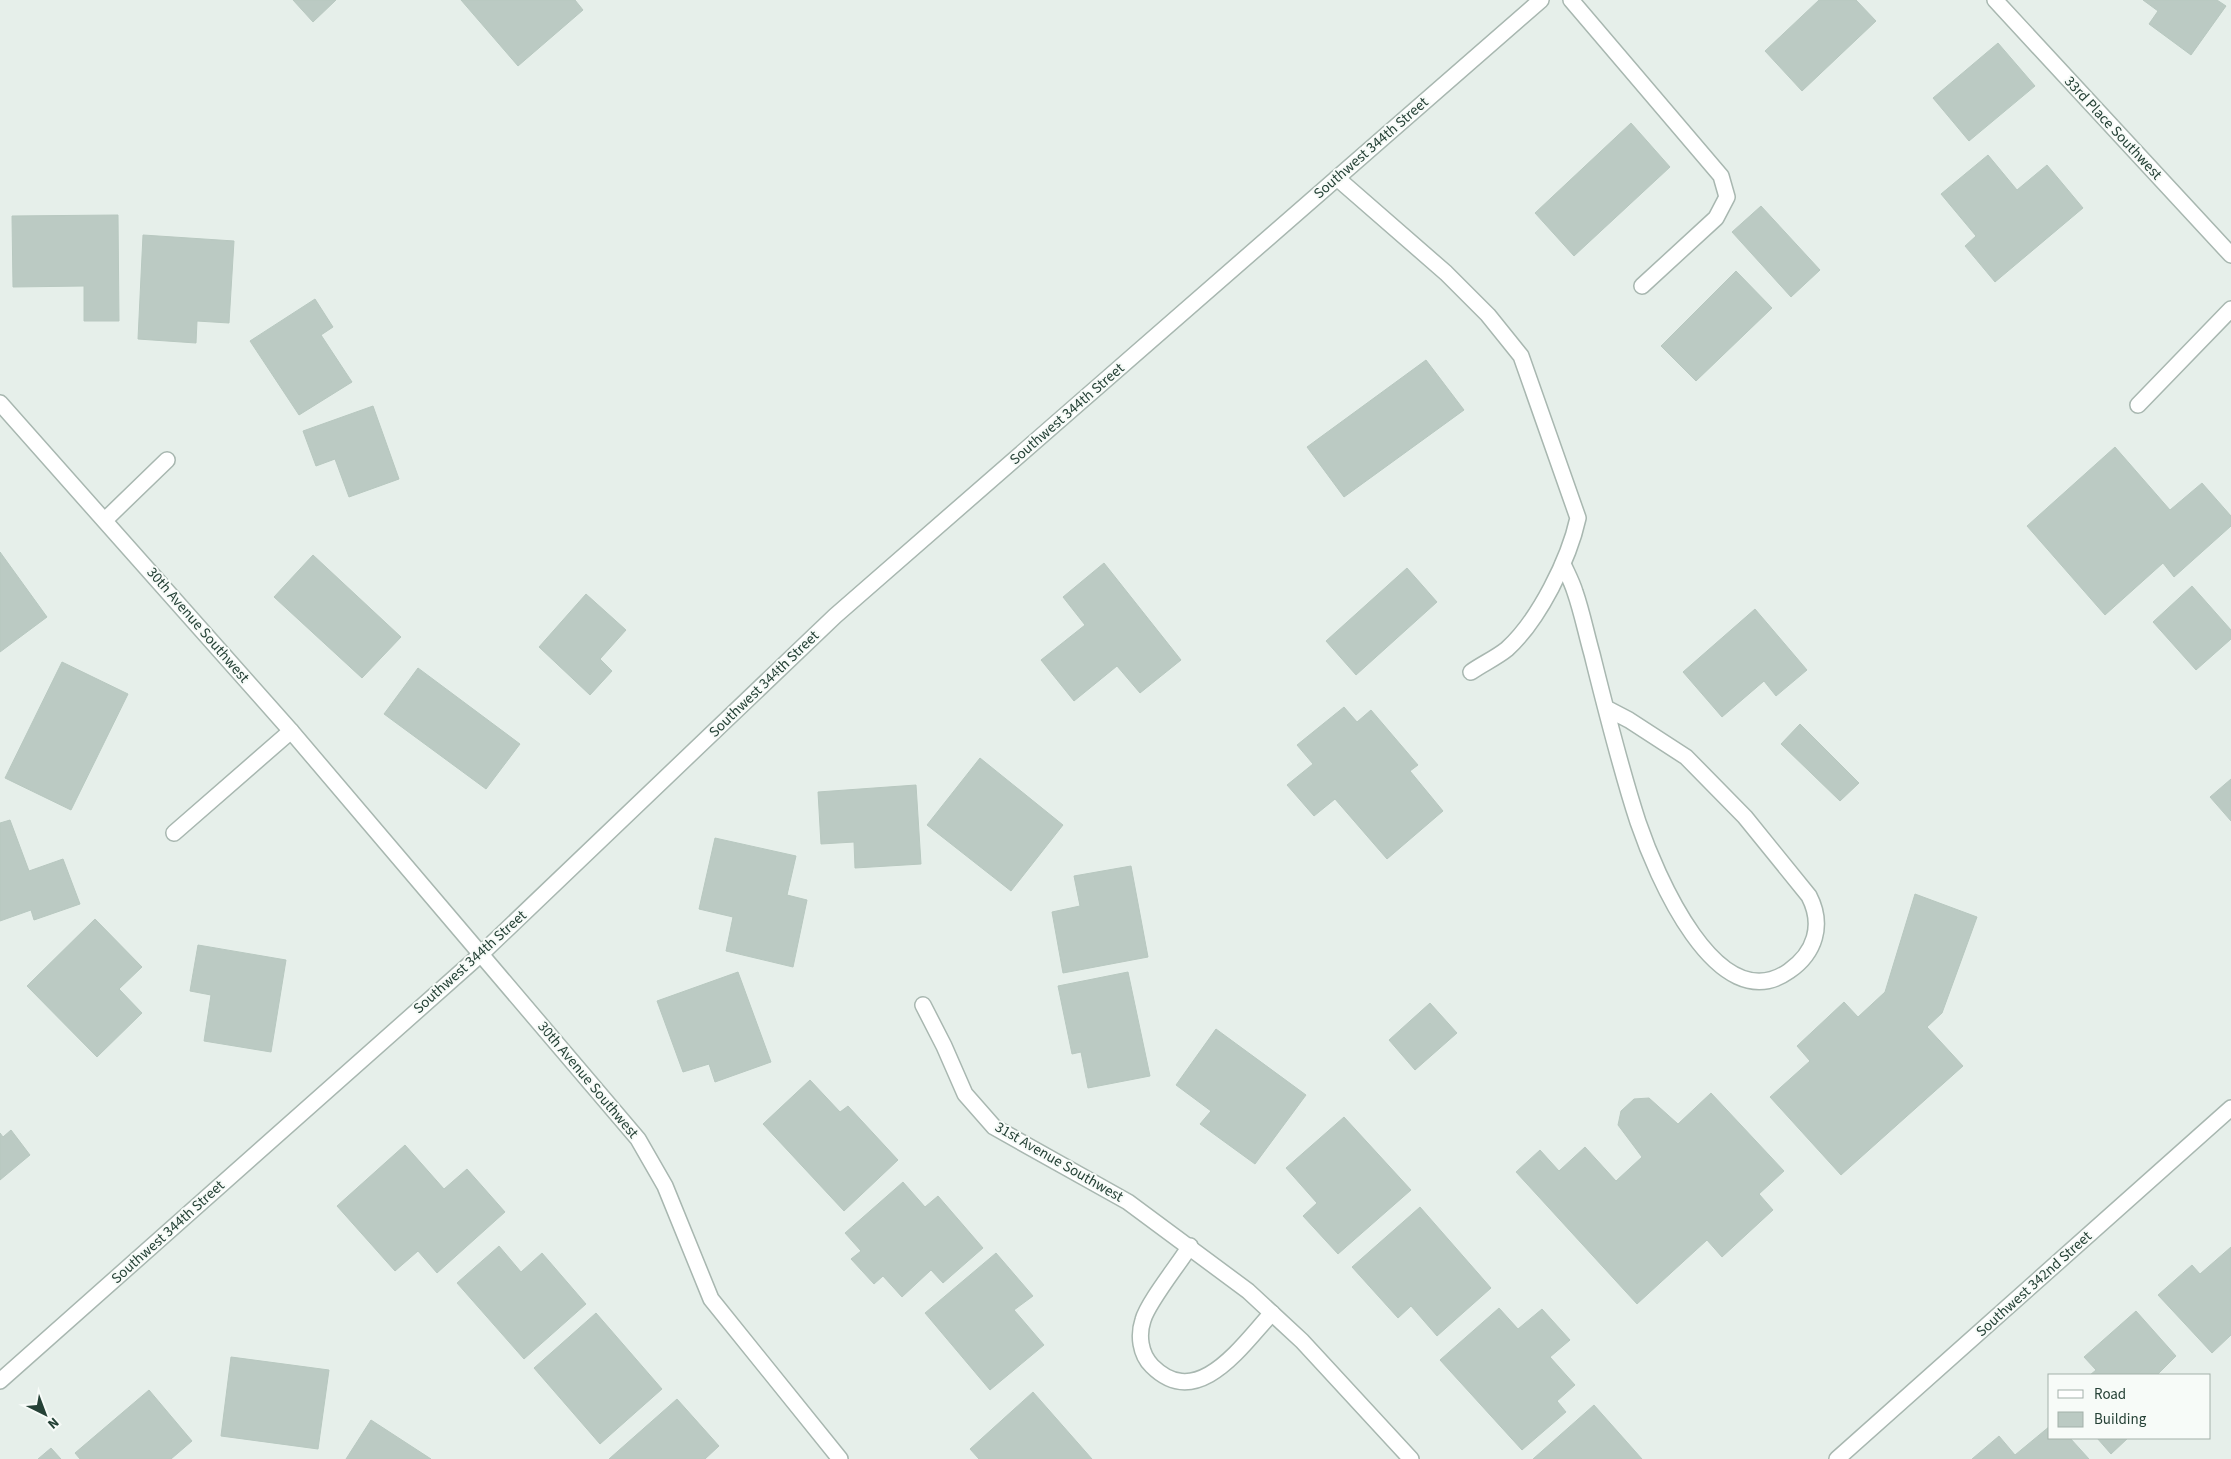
<svg xmlns="http://www.w3.org/2000/svg" width="2231" height="1459" font-family="'Source Sans 3',sans-serif">
<style>
.building{fill:#bbcac3;stroke:#b8c8c0}
.lines{fill:none;stroke-linecap:round;stroke-linejoin:round}
.service-casing{stroke:#a8b7b0;stroke-width:18}
.minor-casing{stroke:#a8b7b0;stroke-width:18}
.tertiary-casing{stroke:#a8b7b0;stroke-width:18}
.service{stroke:#fff;stroke-width:15}
.minor{stroke:#fff;stroke-width:15}
.tertiary{stroke:#fff;stroke-width:15}
.labels{text-anchor:middle;dominant-baseline:central;stroke-width:4;stroke-linejoin:round;paint-order:stroke}
.street-label{font-size:15px;fill:#254136;stroke:#f7fbf8}
</style>
<rect width="100%" height="100%" fill="#e6efea"/>
<g class="building">
<polygon points="293,0 336,0 313,22"/>
<polygon points="461,0 575,0 583,10 518,66"/>
<polygon points="1819,0 1856,0 1876,21 1802,91 1765,51"/>
<polygon points="2143,0 2217,0 2226,6 2191,55 2149,24 2158,11"/>
<polygon points="1998,43 2035,86 1969,141 1933,98"/>
<polygon points="1631,123 1670,167 1574,256 1535,213"/>
<polygon points="1988,155 2017,190 2047,165 2083,208 1995,282 1965,246 1976,236 1941,194"/>
<polygon points="1761,206 1820,270 1791,297 1732,232"/>
<polygon points="118,215 119,321 84,321 84,286 13,287 12,216"/>
<polygon points="143,235 234,241 229,323 197,321 196,343 138,339"/>
<polygon points="1736,271 1772,308 1696,381 1661,346"/>
<polygon points="315,299 333,327 321,335 352,382 299,415 250,341"/>
<polygon points="1426,360 1464,410 1344,497 1307,447"/>
<polygon points="373,406 399,479 349,497 335,459 316,466 303,431"/>
<polygon points="2115,447 2170,510 2202,483 2231,516 2231,526 2174,577 2163,563 2105,615 2027,526"/>
<polygon points="0,552 47,617 0,652"/>
<polygon points="313,555 401,637 362,678 274,597"/>
<polygon points="1104,563 1181,660 1140,693 1117,666 1074,701 1041,660 1085,625 1063,597"/>
<polygon points="1407,568 1437,602 1356,675 1326,641"/>
<polygon points="2192,586 2231,630 2231,639 2196,670 2153,622"/>
<polygon points="586,594 626,630 600,659 612,671 590,695 539,647"/>
<polygon points="1755,609 1807,670 1776,696 1764,681 1722,717 1683,672"/>
<polygon points="62,662 128,694 71,810 5,778"/>
<polygon points="418,668 520,744 486,789 384,714"/>
<polygon points="1344,707 1357,722 1371,710 1418,765 1410,771 1443,811 1387,859 1335,799 1314,816 1287,785 1313,764 1297,745"/>
<polygon points="1800,724 1859,783 1840,801 1781,744"/>
<polygon points="980,758 1063,825 1011,891 927,825"/>
<polygon points="2231,779 2231,821 2210,797"/>
<polygon points="916,785 921,864 855,868 854,842 821,844 818,792"/>
<polygon points="10,820 29,871 63,859 80,904 34,920 31,910 0,921 0,823"/>
<polygon points="715,838 796,856 787,895 807,900 793,967 726,951 733,917 699,909"/>
<polygon points="1131,866 1148,957 1063,973 1052,912 1080,906 1074,876"/>
<polygon points="1915,894 1977,917 1942,1013 1927,1027 1963,1066 1841,1175 1770,1097 1810,1061 1797,1046 1844,1002 1858,1017 1885,992"/>
<polygon points="95,919 142,967 119,989 142,1013 97,1057 27,986"/>
<polygon points="198,945 286,960 271,1052 204,1041 211,995 190,991"/>
<polygon points="738,972 771,1062 715,1082 709,1064 683,1072 657,1001"/>
<polygon points="1128,972 1150,1076 1088,1088 1081,1052 1072,1054 1058,986"/>
<polygon points="1430,1003 1457,1033 1415,1070 1389,1040"/>
<polygon points="1216,1029 1306,1095 1255,1164 1200,1124 1211,1111 1176,1085"/>
<polygon points="810,1080 840,1112 848,1106 898,1160 844,1211 763,1124"/>
<polygon points="1711,1093 1784,1171 1759,1194 1773,1210 1722,1257 1707,1240 1637,1304 1516,1172 1540,1150 1559,1171 1585,1147 1616,1181 1642,1157 1618,1125 1621,1111 1634,1099 1649,1098 1678,1124"/>
<polygon points="1344,1117 1411,1190 1338,1254 1303,1216 1317,1203 1286,1168"/>
<polygon points="11,1130 30,1155 0,1180 0,1133 3,1137"/>
<polygon points="405,1145 444,1189 467,1169 505,1212 437,1273 418,1251 395,1271 337,1206"/>
<polygon points="903,1182 925,1207 938,1196 983,1248 943,1283 931,1270 902,1297 883,1276 874,1284 851,1259 861,1251 845,1233"/>
<polygon points="1420,1207 1491,1288 1437,1336 1411,1306 1398,1318 1352,1267"/>
<polygon points="499,1246 521,1272 542,1253 586,1304 524,1359 457,1283"/>
<polygon points="2231,1247 2231,1335 2212,1353 2158,1295 2192,1265 2200,1274"/>
<polygon points="996,1253 1033,1296 1014,1310 1044,1345 990,1390 925,1313"/>
<polygon points="1499,1308 1518,1329 1542,1309 1570,1340 1550,1357 1575,1385 1557,1401 1566,1412 1522,1450 1440,1360"/>
<polygon points="2136,1311 2176,1356 2157,1375 2090,1375 2096,1370 2084,1357"/>
<polygon points="596,1313 662,1389 600,1444 534,1368"/>
<polygon points="231,1357 329,1370 318,1449 221,1436"/>
<polygon points="149,1390 192,1441 171,1459 80,1459 75,1453"/>
<polygon points="1033,1392 1092,1459 979,1459 970,1449"/>
<polygon points="677,1399 719,1446 705,1459 609,1459"/>
<polygon points="1594,1405 1642,1459 1533,1459"/>
<polygon points="371,1420 431,1459 346,1459"/>
<polygon points="2050,1426 2050,1438 2070,1438 2089,1459 1972,1459 1999,1436 2015,1455"/>
<polygon points="2097,1438 2128,1438 2111,1454"/>
<polygon points="51,1448 61,1459 38,1459"/>
</g>
<g class="lines">
<g class="service-casing">
<g id="service">
<polyline points="1571,0 1721,176 1727,197 1716,218 1642,286"/>
<path d="M 1337,178 L 1446,273 L 1488,315 L 1521,356 L 1578,518 C 1569,559 1539,620 1507,649 C 1496,658 1482,664 1471,672"/>
<polyline points="2138,405 2231,309"/>
<path d="M 1563,564 C 1567,573 1572,582 1575,592 C 1582,612 1586,633 1592,654 C 1606,710 1620,767 1638,822 C 1655,872 1717,1022 1789,971 C 1815,953 1824,925 1809,896 L 1745,817 L 1686,757 L 1629,720 L 1606,708"/>
</g>
</g>
<g class="minor-casing">
<g id="minor">
<polyline points="1995,0 2231,255"/>
<polyline points="0,403 291,731 638,1139 665,1186 711,1299 840,1459"/>
<polyline points="105,520 167,460"/>
<polyline points="174,833 291,731"/>
<polyline points="923,1005 944,1046 965,1094 994,1127 1128,1202 1248,1291 1302,1341 1411,1459"/>
<path d="M 1190,1246 C 1179,1264 1148,1302 1143,1320 C 1138,1335 1140,1354 1152,1366 C 1198,1412 1242,1345 1272,1313"/>
<polyline points="1837,1459 2231,1108"/>
</g>
</g>
<g class="tertiary-casing">
<polyline id="tertiary" points="0,1381 480,955 835,616 1541,0"/>
</g>
<use href="#service" class="service"/>
<use href="#minor" class="minor"/>
<use href="#tertiary" class="tertiary"/>
</g>
<g class="labels">
<g class="street-label">
<text transform="translate(2113 128) rotate(47)">33rd Place Southwest</text>
<text transform="translate(1371 148) rotate(-41)">Southwest 344th Street</text>
<text transform="translate(1067 414) rotate(-41)">Southwest 344th Street</text>
<text transform="translate(198 625) rotate(49)">30th Avenue Southwest</text>
<text transform="translate(764 684) rotate(-44)">Southwest 344th Street</text>
<text transform="translate(470 962) rotate(-42)">Southwest 344th Street</text>
<text transform="translate(588 1080) rotate(50)">30th Avenue Southwest</text>
<text transform="translate(1059 1162) rotate(30)">31st Avenue Southwest</text>
<text transform="translate(168 1232) rotate(-42)">Southwest 344th Street</text>
<text transform="translate(2034 1284) rotate(-42)">Southwest 342nd Street</text>
</g>
</g>
<rect x="2048" y="1374" width="162" height="65" fill="#f7fbf8" stroke="#a3b1aa"/>
<rect x="2058" y="1390" width="25" height="8" fill="#ffffff" stroke="#a3b1aa"/>
<text x="2094" y="1399" font-size="15" fill="#254136">Road</text>
<rect x="2058" y="1412" width="25" height="15" fill="#bbcac3" stroke="#a3b1aa"/>
<text x="2094" y="1424" font-size="15" fill="#254136">Building</text>
<g transform="translate(45 1414) rotate(138)" stroke="#f7fbf8" stroke-width="4" paint-order="stroke">
<path d="M0-4L9 19L0 12L-9 19Z" fill="#254136"/>
<text y="-8" font-size="14" font-weight="bold" text-anchor="middle" fill="#254136">N</text>
</g>
</svg>
